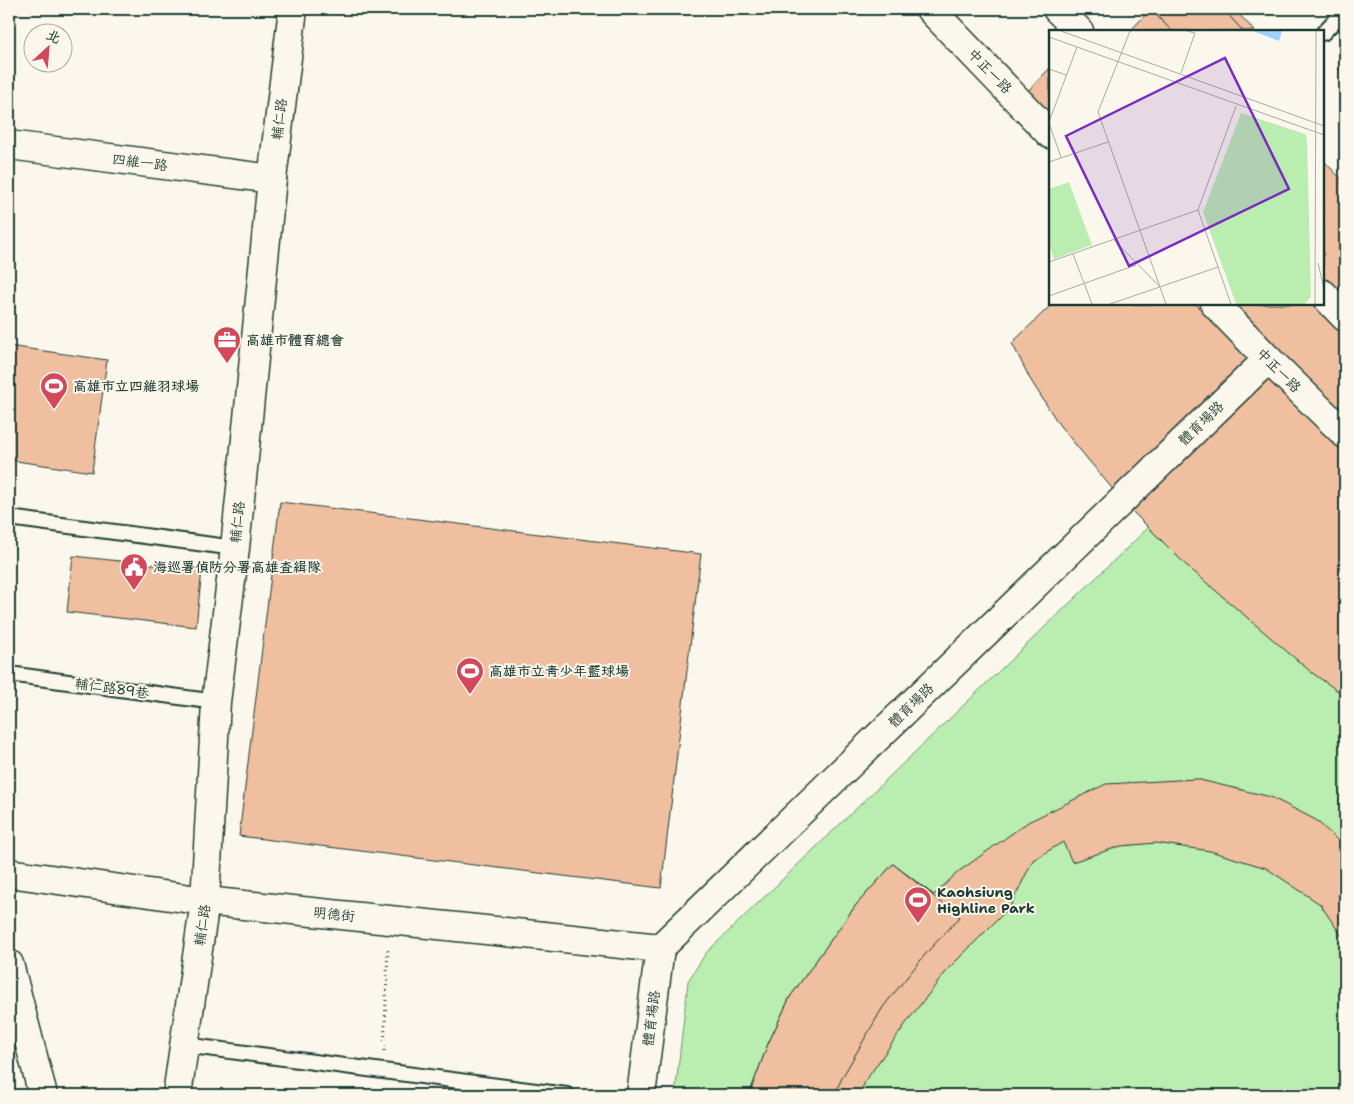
<svg xmlns="http://www.w3.org/2000/svg" width="1354" height="1104" font-family="'Shantell Sans','LXGW WenKai TC',sans-serif">
<style>
.green{fill:#b9eeb0;stroke:#6c9672}
.building{fill:#efbfa0;stroke:#1f3d34}
.lines{fill:none;stroke-linecap:round;stroke-linejoin:round}
.lane-casing{stroke:#1f3d34;stroke-width:18}
.street-casing{stroke:#1f3d34;stroke-width:31}
.secondary-casing{stroke:#1f3d34;stroke-width:31}
.path{stroke:#1f3d34;stroke-width:3;stroke-dasharray:1 4;stroke-linecap:butt}
.lane{stroke:#fbf7ec;stroke-width:14}
.street{stroke:#fbf7ec;stroke-width:28}
.secondary{stroke:#fbf7ec;stroke-width:28}
.labels{text-anchor:middle;dominant-baseline:central;stroke-width:4;stroke-linejoin:round;paint-order:stroke}
.street-label{font-size:14px;fill:#1f3d34;stroke:#fbf7ec}
.poi-label{font-size:14px;font-weight:bold;fill:#1f3d34;stroke:#fbf7ec;text-anchor:start}
.inset-road{fill:none;stroke:#a3ada2;stroke-width:1}
.view{fill:#7b2cbf;fill-opacity:0.15;stroke:#7b2cbf;stroke-width:2.5}
.inset-edge{fill:none;stroke:#1f3d34;stroke-width:2.5}
</style>
<rect width="100%" height="100%" fill="#fbf7ec"/>
<filter id="ink" filterUnits="userSpaceOnUse"><feTurbulence type="fractalNoise" baseFrequency=".02" numOctaves="2"/><feDisplacementMap in="SourceGraphic" scale="10" xChannelSelector="R" yChannelSelector="G"/><feConvolveMatrix kernelMatrix="1 2 1 2 8 2 1 2 1" color-interpolation-filters="sRGB"/></filter>
<g filter="url(#ink)">
<polygon class="green" points="1258,422 1279,424 1345,489 1345,1095 675,1095 688,981 706,953"/>
<g class="building">
<polygon points="1151,9 1234,9 1255,31 1130,31"/>
<polygon points="1165,9 1223,9 1243,31 1172,31 1157,16"/>
<polygon points="1345,54 1345,118 1343,116 1339,60"/>
<polygon points="1050,68 1050,122 1024,95"/>
<polygon points="1323,160 1345,183 1345,696 1311,672 1230,603 1186,565 1126,505 1060,426 1030,379 1012,343 1052,304 1196,304 1210,319 1224,304 1323,304"/>
<polygon points="9,346 107,360 92,472 9,460"/>
<polygon points="280,502 701,554 661,888 239,836"/>
<polygon points="73,556 202,570 196,627 67,612"/>
<polygon points="1196,779 1271,797 1316,820 1345,847 1345,941 1320,904 1266,868 1210,851 1156,843 1121,846 1072,862 1063,842 1033,860 1010,907 950,967 909,1019 866,1080 859,1095 749,1095 768,1044 790,997 856,905 893,864 934,895 958,872 1028,822 1106,784"/>
<polygon points="893,864 960,917 928,951 883,1007 843,1076 834,1095 749,1095 768,1044 790,997 856,905"/>
</g>
<g class="lines">
<g class="lane-casing">
<g id="lane">
<polyline points="1323,33 1345,10"/>
<polyline points="9,518 235,548"/>
<polyline points="9,674 216,702"/>
<polyline points="184,1045 567,1095"/>
</g>
</g>
<g class="street-casing">
<g id="street">
<polyline points="9,873 205,901 660,948"/>
<polyline points="9,964 43,1095"/>
<polyline points="177,1095 205,901 216,702 235,548 272,179 293,9"/>
<polyline points="641,1095 660,948 1268,359"/>
</g>
</g>
<g class="secondary-casing">
<g id="secondary">
<polyline points="930,9 1050,134"/>
<polyline points="1057,9 1079,31"/>
<polyline points="9,145 272,179"/>
<polyline points="1323,294 1345,317"/>
<polyline points="1215,304 1268,359 1345,434"/>
</g>
</g>
<polyline class="path" points="384,1051 388,948"/>
<use href="#lane" class="lane"/>
<use href="#street" class="street"/>
<use href="#secondary" class="secondary"/>
</g>
</g>
<defs>
<g id="office-pin" transform="scale(1.4375)"><path d="M0 17L-7.5 6A9.5 9.5 0 1 1 7.5 6Z" fill="#d1495b" stroke="#fbf7ec"/><path d="M-6-3h4V-5.5h4V-3h4V5H-6ZM-1-4.5V-3h2v-1.5ZM-6 0V1H6V0Z" fill="#fff"/></g>
<g id="stadium-pin" transform="scale(1.4375)"><path d="M0 17L-7.5 6A9.5 9.5 0 1 1 7.5 6Z" fill="#d1495b" stroke="#fbf7ec"/><path d="M0-5a6.5 5 0 1 0 0 10a6.5 5 0 1 0 0-10ZM-3.5-1.8h7v3.6h-7Z" fill="#fff"/></g>
<g id="civic-pin" transform="scale(1.4375)"><path d="M0 17L-7.5 6A9.5 9.5 0 1 1 7.5 6Z" fill="#d1495b" stroke="#fbf7ec"/><path d="M-.6-6.5H3V-4.5H.6V-3L4-1V1h2V6H-6V1h2V-1L-.6-3ZM-1.2 2.5V6h2.4V2.5Z" fill="#fff"/></g>
</defs>
<g fill-rule="evenodd">
<use href="#office-pin" x="227" y="340"/>
<use href="#stadium-pin" x="54" y="386"/>
<use href="#civic-pin" x="134" y="567"/>
<use href="#stadium-pin" x="470" y="671"/>
<use href="#stadium-pin" x="918" y="900"/>
</g>
<g class="labels">
<g class="street-label">
<text transform="translate(990 71) rotate(46)">中正一路</text>
<text transform="translate(279 119) rotate(-83)">輔仁路</text>
<text transform="translate(140 162) rotate(7)">四維一路</text>
<text transform="translate(1279 370) rotate(45)">中正一路</text>
<text transform="translate(1201 423) rotate(-44)">體育場路</text>
<text transform="translate(237 522) rotate(-84)">輔仁路</text>
<text transform="translate(112 688) rotate(8)">輔仁路89巷</text>
<text transform="translate(911 705) rotate(-44)">體育場路</text>
<text transform="translate(334 914) rotate(6)">明德街</text>
<text transform="translate(202 925) rotate(-82)">輔仁路</text>
<text transform="translate(651 1018) rotate(-83)">體育場路</text>
</g>
<g class="poi-label">
<text x="246" y="340">高雄市體育總會</text>
<text x="73" y="386">高雄市立四維羽球場</text>
<text x="153" y="567">海巡署偵防分署高雄查緝隊</text>
<text x="489" y="671">高雄市立青少年籃球場</text>
<text x="937" y="892">Kaohsiung<tspan x="937" dy="16">Highline Park</tspan></text>
</g>
</g>
<g transform="translate(1049 30)">
<rect width="275" height="275" fill="#fbf7ec"/>
<path d="M 192,83 L 256,104 L 258,109 L 262,267 L 256,274 L 187,274 L 154,182 ZM 20,152 L 43,215 L 5,229 L 0,215 L 0,159 Z" fill="#b9eeb0"/>
<path d="M 204,1 L 233,1 L 230,11 Z" fill="#9fd2fc"/>
<path class="inset-road" d="M 12,1 L 275,96M 81,1 L 49,82 L 117,274M 275,3 L 275,157M 0,7 L 275,105M 0,39 L 17,45M 132,43 L 146,3 L 138,1M 0,92 L 28,17M 0,93 L 12,127M 0,132 L 59,112M 65,210 L 111,257M 24,224 L 43,274M 0,232 L 149,180M 269,233 L 275,259M 0,266 L 87,235M 61,274 L 169,237M 182,274 L 149,180 L 187,76M 266,274 L 267,1"/>
<path class="view" d="M 176,28 L 240,159 L 80,236 L 17,106 Z"/>
<rect width="275" height="275" class="inset-edge"/>
</g>
<rect width="1354" height="1104" fill="none" stroke="#fbf7ec" stroke-width="30"/>
<rect x="15" y="15" width="1324" height="1074" fill="none" stroke="#1f3d34" stroke-width="2" filter="url(#ink)"/>
<g transform="translate(48 48) rotate(26)"><circle r="24" fill="#fbf7ec" stroke="#a3ada2"/>
<path d="M0-4L9 19L0 12L-9 19Z" fill="#d1495b"/>
<text y="-8" font-size="14" font-weight="bold" text-anchor="middle" fill="#1f3d34">北</text>
</g>
</svg>
